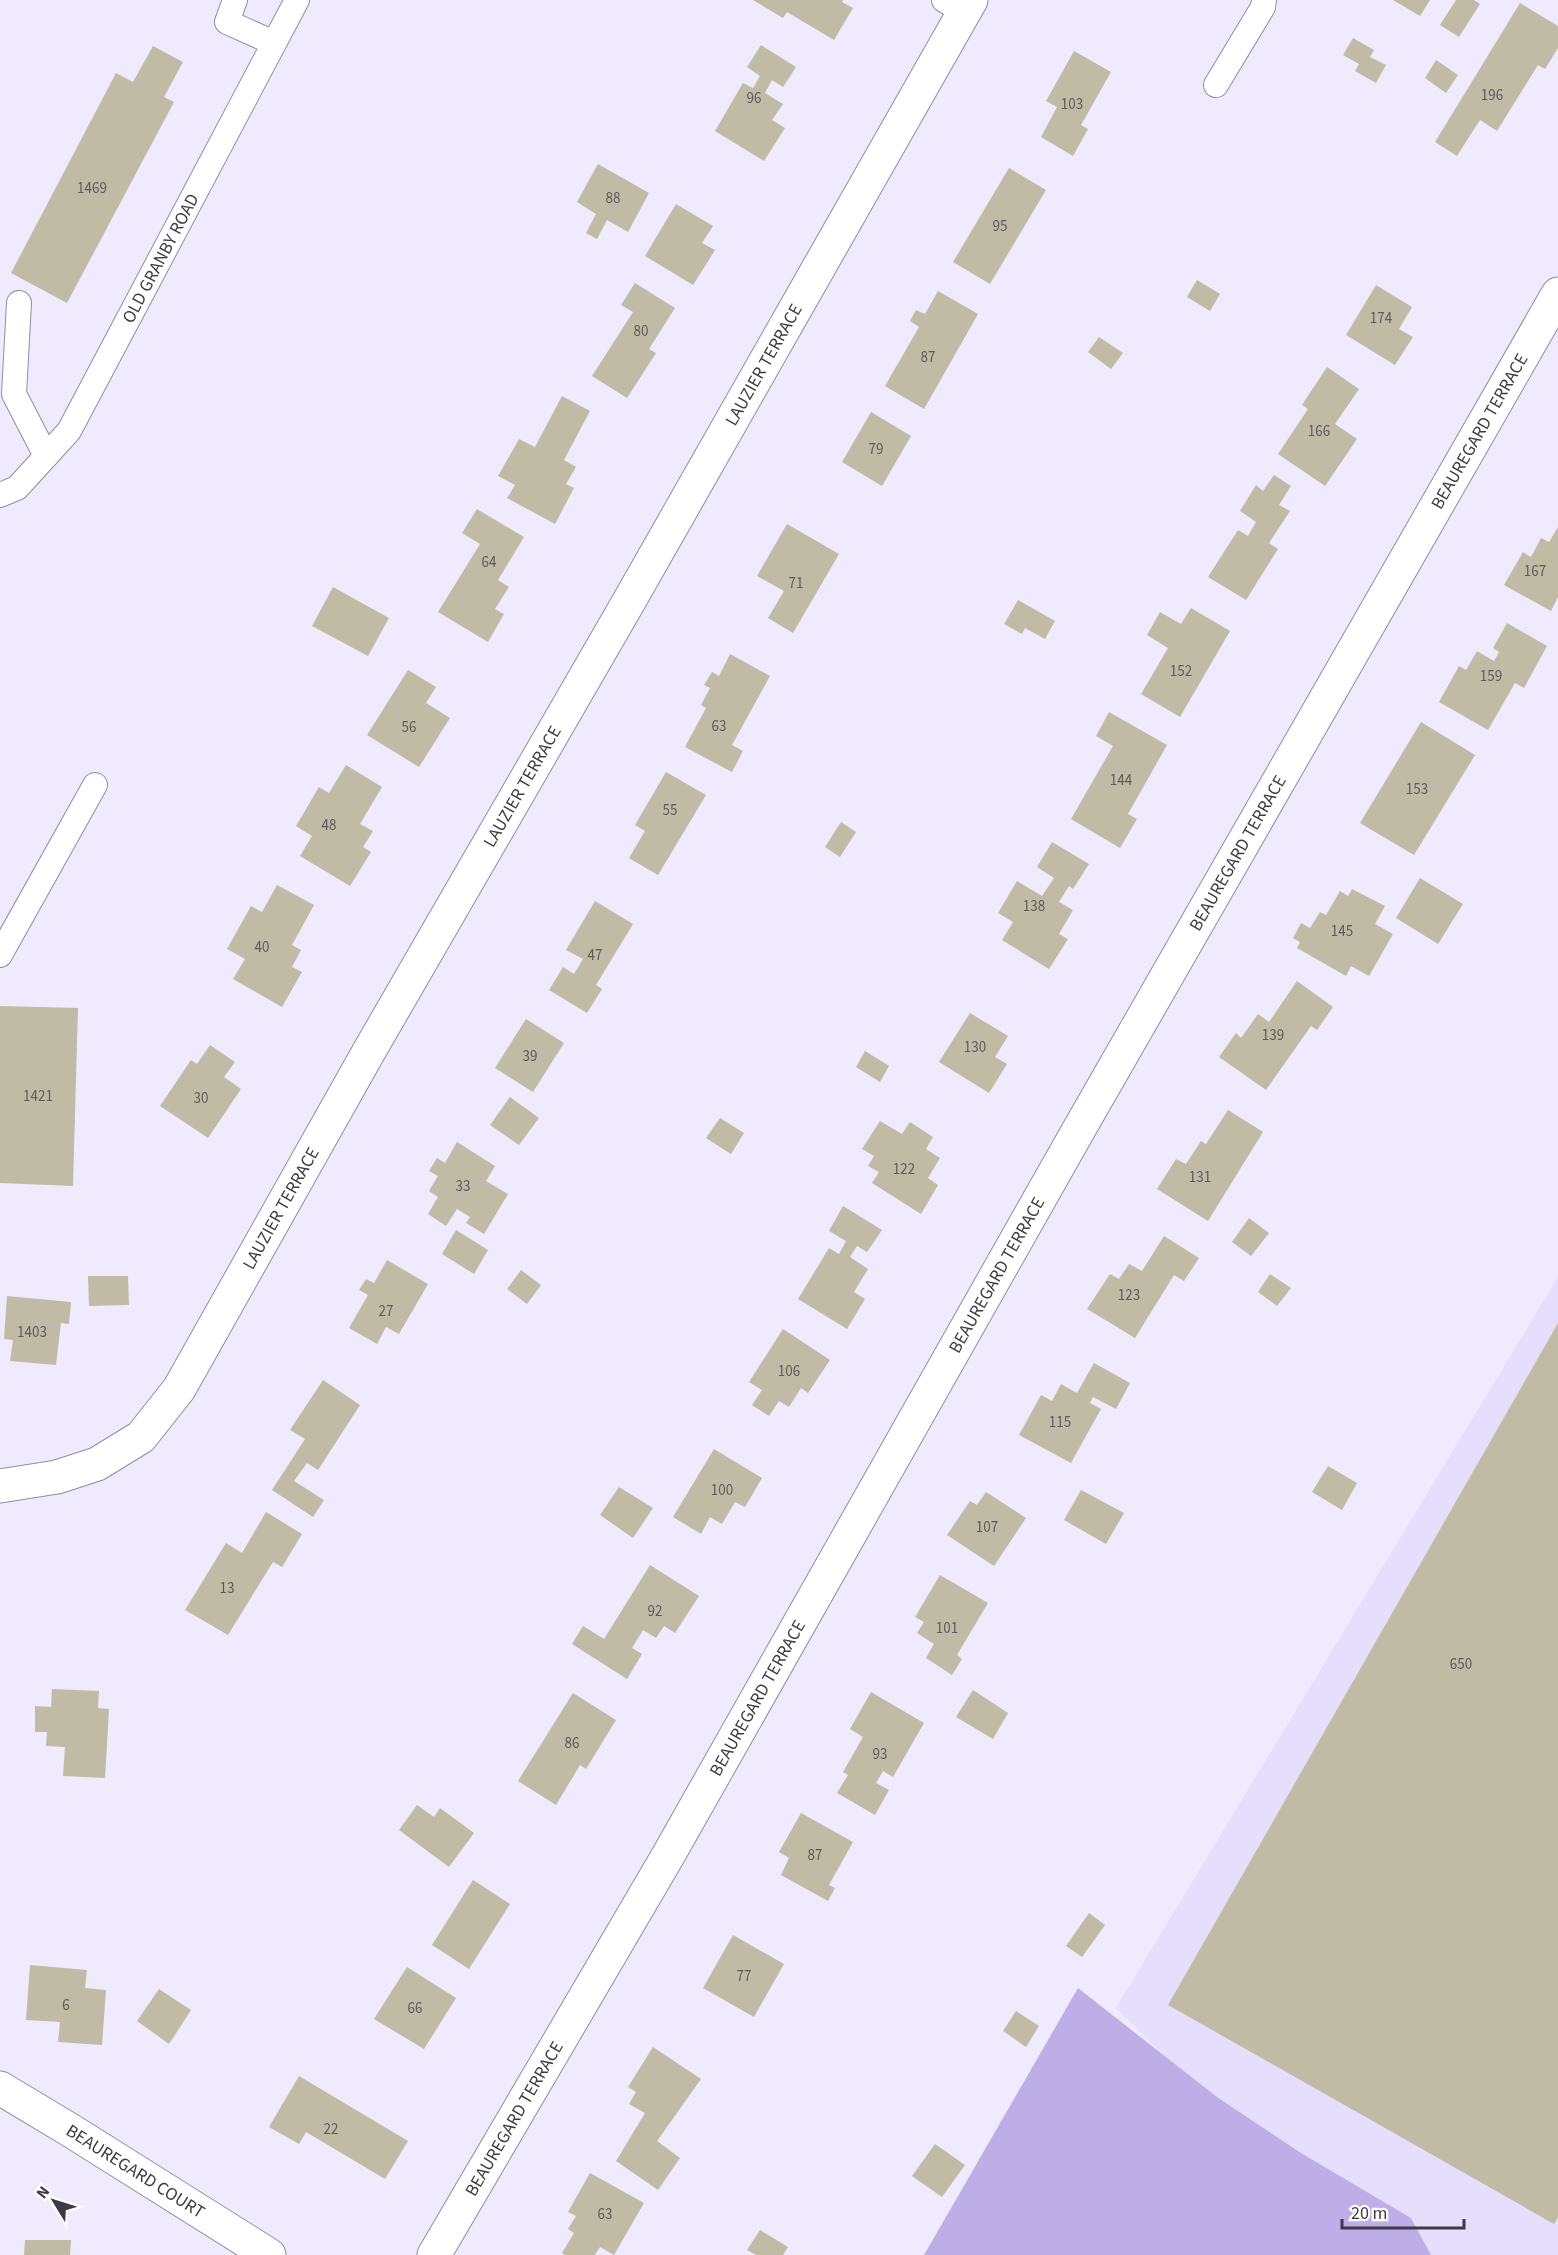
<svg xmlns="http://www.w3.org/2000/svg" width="1558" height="2255" font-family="'Source Sans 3',sans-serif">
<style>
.built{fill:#e6defd}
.forest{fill:#bdaee8}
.building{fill:#c0bba4}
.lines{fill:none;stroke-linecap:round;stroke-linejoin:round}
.service-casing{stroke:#918ca2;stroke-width:26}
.minor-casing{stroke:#918ca2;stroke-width:35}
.service{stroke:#fff;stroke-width:24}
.minor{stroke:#fff;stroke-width:33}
.labels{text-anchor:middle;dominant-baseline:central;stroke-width:4.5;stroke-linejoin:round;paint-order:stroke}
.number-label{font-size:15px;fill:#5e5a5c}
.street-label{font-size:18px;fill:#3d3a44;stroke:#fff}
</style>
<rect width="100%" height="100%" fill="#efeafe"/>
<polygon class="built" points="1558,1277 1558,2255 1368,2255 1116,2008"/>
<polygon class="forest" points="1078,1988 1217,2097 1301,2153 1411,2218 1431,2255 924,2255"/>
<g class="building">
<polygon points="753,0 843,0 842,2 853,8 834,40 787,12 783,18"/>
<polygon points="1393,0 1430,0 1420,16"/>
<polygon points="1456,0 1474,0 1480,4 1459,37 1440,25"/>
<polygon points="1520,3 1558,26 1558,48 1545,69 1538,65 1497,131 1480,120 1457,156 1435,142"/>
<polygon points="1353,38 1374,50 1370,57 1386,65 1376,83 1355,71 1359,64 1343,55"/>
<polygon points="761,45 796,67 783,87 772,80 765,93 783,104 772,120 785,128 764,161 715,131 743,83 753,88 760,76 747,67"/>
<polygon points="153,46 183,62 164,97 174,102 67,303 11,273 116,73 133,82"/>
<polygon points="1074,51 1111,72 1081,125 1088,129 1073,156 1041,137 1057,107 1046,101"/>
<polygon points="1436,60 1458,75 1446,93 1425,78"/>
<polygon points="598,164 649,193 628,232 607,220 597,239 586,233 596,214 577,202"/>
<polygon points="1009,168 1046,190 990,284 953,262"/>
<polygon points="676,204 713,226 702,243 715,250 693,285 645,256"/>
<polygon points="1197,280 1220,294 1210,311 1187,297"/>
<polygon points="635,283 675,308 649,349 656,353 627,398 592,376 633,312 621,305"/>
<polygon points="1376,285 1412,307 1399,329 1413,337 1395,365 1346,335"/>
<polygon points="938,291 978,314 924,409 885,386 919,327 910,321 916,310 925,314"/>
<polygon points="1099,337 1123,353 1111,369 1088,352"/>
<polygon points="1327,367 1359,389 1335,424 1357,439 1325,486 1278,454 1308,409 1302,405"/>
<polygon points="562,396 590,411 564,460 576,467 566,484 574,488 555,524 507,498 515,485 498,476 519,439 535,447"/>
<polygon points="871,412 911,436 882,486 842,462"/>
<polygon points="1274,475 1291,486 1279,505 1290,511 1269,543 1278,549 1246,600 1208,577 1238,530 1248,536 1256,522 1240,511 1256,485 1263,491"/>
<polygon points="477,509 524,537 498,580 509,587 495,609 504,614 488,642 438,612 480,544 462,533"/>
<polygon points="787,524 839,554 793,633 768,618 784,591 757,576"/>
<polygon points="1558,527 1558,597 1551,611 1504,585 1523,552 1531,557 1541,538 1549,542"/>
<polygon points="333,587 389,618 368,656 312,626"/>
<polygon points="1018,600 1055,621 1045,639 1025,628 1022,634 1004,624"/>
<polygon points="1191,608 1230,631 1180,717 1141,694 1168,648 1147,635 1160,612 1181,624"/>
<polygon points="1507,623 1547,646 1524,688 1515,683 1488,730 1439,702 1459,666 1466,670 1477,651 1494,661 1499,652 1493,648"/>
<polygon points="730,654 770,676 732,745 743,751 732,772 685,747 706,708 701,705 710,688 704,685 712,672 719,676"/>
<polygon points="408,670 436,687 426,703 450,718 419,767 367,735"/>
<polygon points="1109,712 1167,745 1128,814 1137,819 1120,848 1071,819 1113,746 1096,736"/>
<polygon points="1421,722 1475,755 1414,855 1360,823"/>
<polygon points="346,765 382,787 360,824 373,831 363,847 371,852 350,886 300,856 312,836 296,826 319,787 329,793"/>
<polygon points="666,772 706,795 658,875 629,858 645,831 635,825"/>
<polygon points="841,822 856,832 840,857 825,847"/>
<polygon points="1052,842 1089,864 1073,889 1069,886 1059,902 1073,910 1059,934 1068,939 1049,969 1002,940 1013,922 998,913 1017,881 1042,896 1054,878 1037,867"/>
<polygon points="1420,878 1463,904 1438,944 1396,918"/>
<polygon points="277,885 314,905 292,945 301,950 292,967 302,972 282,1007 233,979 245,959 227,949 251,906 262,912"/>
<polygon points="1352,889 1385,906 1375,924 1393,934 1369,976 1351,966 1346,976 1297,948 1300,942 1293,938 1301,923 1310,928 1320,912 1326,915 1340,891 1348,896"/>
<polygon points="595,901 633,924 596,985 602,989 587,1013 549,990 563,967 574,974 583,959 566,950"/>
<polygon points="1297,981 1333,1007 1317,1030 1311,1026 1266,1090 1219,1057 1236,1033 1241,1038 1258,1014 1269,1022"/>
<polygon points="0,1006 78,1008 73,1186 0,1183"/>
<polygon points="970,1013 1008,1036 995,1057 1007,1064 989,1093 939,1062"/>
<polygon points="526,1019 564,1043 533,1092 495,1068"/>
<polygon points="210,1045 235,1062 224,1077 241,1089 208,1138 160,1106 191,1060 197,1064"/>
<polygon points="865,1051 889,1066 880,1082 856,1067"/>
<polygon points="510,1097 539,1118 519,1145 490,1125"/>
<polygon points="1228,1110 1263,1132 1208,1221 1157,1189 1176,1159 1186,1164 1201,1141 1206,1144"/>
<polygon points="720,1118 744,1133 731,1154 706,1138"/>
<polygon points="880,1121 902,1134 910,1122 933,1137 926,1149 940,1158 928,1178 938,1185 921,1214 872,1183 879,1172 868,1166 874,1156 862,1149"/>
<polygon points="457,1142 495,1166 486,1181 508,1194 484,1234 466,1223 470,1217 457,1209 446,1226 428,1214 438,1197 429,1191 438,1176 429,1171 437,1158 445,1163"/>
<polygon points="843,1206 882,1230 867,1252 857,1246 850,1257 868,1269 854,1292 865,1299 847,1329 798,1299 829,1248 839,1254 846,1241 829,1231"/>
<polygon points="1249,1218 1269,1233 1251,1256 1232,1242"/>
<polygon points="456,1230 488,1250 474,1274 442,1254"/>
<polygon points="1164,1236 1199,1258 1184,1281 1174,1275 1135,1338 1087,1309 1110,1274 1119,1279 1129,1264 1142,1271"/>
<polygon points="387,1260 428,1284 399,1334 386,1327 377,1344 349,1328 368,1295 359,1290 366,1279 374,1283"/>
<polygon points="521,1270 541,1285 527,1304 507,1289"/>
<polygon points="1270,1274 1291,1288 1277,1306 1258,1292"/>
<polygon points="88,1276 128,1276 129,1305 89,1306"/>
<polygon points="7,1296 71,1302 69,1324 61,1323 56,1365 10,1361 13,1340 4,1339"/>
<polygon points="1558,1323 1558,2217 1554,2224 1168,2005"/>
<polygon points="783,1329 830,1360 808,1393 801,1388 789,1407 779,1401 769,1416 752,1405 762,1390 749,1382"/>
<polygon points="1094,1363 1130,1383 1116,1409 1093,1397 1090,1403 1101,1409 1071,1463 1019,1435 1041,1395 1052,1401 1061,1384 1077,1393"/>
<polygon points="323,1380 360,1405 318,1470 307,1463 294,1481 324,1500 313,1517 272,1490 305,1439 290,1430"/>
<polygon points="714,1449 762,1478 745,1507 735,1502 722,1524 710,1517 701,1534 673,1517"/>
<polygon points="1328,1466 1357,1483 1342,1510 1312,1492"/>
<polygon points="619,1487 653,1508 633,1538 600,1515"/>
<polygon points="1081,1490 1124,1513 1106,1544 1064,1520"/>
<polygon points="986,1492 1026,1518 994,1566 947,1535 970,1501 977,1505"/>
<polygon points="266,1512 302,1534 282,1567 273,1562 228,1635 185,1610 226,1543 242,1553"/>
<polygon points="650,1565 699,1596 675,1633 664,1626 656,1638 643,1630 632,1648 642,1654 627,1679 572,1644 583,1626 604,1639"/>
<polygon points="940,1575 988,1603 957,1655 962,1659 952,1675 926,1658 934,1644 917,1633 924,1622 915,1617"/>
<polygon points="52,1689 99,1691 98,1708 109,1709 105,1778 63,1776 65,1747 46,1746 47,1732 35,1732 35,1706 51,1707"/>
<polygon points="973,1690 1008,1713 993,1739 956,1717"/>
<polygon points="871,1692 924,1723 893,1777 883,1771 876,1783 889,1790 875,1815 837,1793 848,1775 843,1772 863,1737 850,1729"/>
<polygon points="573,1693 616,1720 586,1769 580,1765 556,1805 518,1781"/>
<polygon points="417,1805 434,1817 440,1808 474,1833 449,1867 399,1830"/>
<polygon points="801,1813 853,1842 829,1885 835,1888 828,1901 781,1875 789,1858 779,1852"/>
<polygon points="473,1880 510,1904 469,1969 432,1945"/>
<polygon points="1089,1913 1105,1925 1082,1957 1066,1946"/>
<polygon points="733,1935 784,1964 754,2017 703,1988"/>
<polygon points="30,1965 87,1970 85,1988 106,1990 102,2045 58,2042 60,2022 26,2020"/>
<polygon points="407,1967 456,1998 424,2049 374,2019"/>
<polygon points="159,1989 191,2010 169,2044 137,2021"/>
<polygon points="1016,2011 1039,2026 1026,2047 1003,2031"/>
<polygon points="653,2047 701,2079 657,2141 680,2158 658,2190 616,2161 645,2113 629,2104 636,2092 628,2087"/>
<polygon points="299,2076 408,2141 385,2179 306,2132 299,2144 269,2127"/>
<polygon points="935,2144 965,2165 942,2197 912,2176"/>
<polygon points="590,2173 644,2203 614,2255 600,2247 595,2255 565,2255 562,2253 574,2233 568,2229 576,2216 568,2212"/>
<polygon points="760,2230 788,2247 783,2255 756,2255 747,2250"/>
<polygon points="25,2240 71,2240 70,2255 24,2255"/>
</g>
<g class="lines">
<g class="service-casing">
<g id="service">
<polyline points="235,0 227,22 274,43"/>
<polyline points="944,0 964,12"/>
<polyline points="1216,85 1263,7 1264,0"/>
<polyline points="19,303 14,394 46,456"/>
<path id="s1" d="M 0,495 L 17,488 L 69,431 L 297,0"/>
<polyline points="0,955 95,785"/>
</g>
</g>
<g class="minor-casing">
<g id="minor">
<path id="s2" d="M 0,1486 L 57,1477 L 97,1464 L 141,1437 L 179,1389 L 368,1053 L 628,603 L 971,0"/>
<path id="s3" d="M 0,2088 L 70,2130 L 269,2255"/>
<path id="s4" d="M 434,2255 L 669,1854 L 1078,1131 L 1558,294"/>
</g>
</g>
<use href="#service" class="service"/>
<use href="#minor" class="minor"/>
</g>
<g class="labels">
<g class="number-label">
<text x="1492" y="95">196</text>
<text x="754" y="98">96</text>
<text x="1072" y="104">103</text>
<text x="92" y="188">1469</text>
<text x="613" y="198">88</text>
<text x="1000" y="226">95</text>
<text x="1381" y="318">174</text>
<text x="641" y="331">80</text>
<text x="928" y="357">87</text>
<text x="1319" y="431">166</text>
<text x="876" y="449">79</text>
<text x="489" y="562">64</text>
<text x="1535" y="571">167</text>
<text x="796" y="583">71</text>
<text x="1181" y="671">152</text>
<text x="1491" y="676">159</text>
<text x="719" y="726">63</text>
<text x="409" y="727">56</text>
<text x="1121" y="780">144</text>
<text x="1417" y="789">153</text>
<text x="670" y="810">55</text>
<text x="329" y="825">48</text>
<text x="1034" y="906">138</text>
<text x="1342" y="931">145</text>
<text x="262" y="947">40</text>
<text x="595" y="955">47</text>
<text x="1273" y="1035">139</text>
<text x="975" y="1047">130</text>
<text x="530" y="1056">39</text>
<text x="38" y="1096">1421</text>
<text x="201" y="1098">30</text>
<text x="904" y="1169">122</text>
<text x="1200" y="1177">131</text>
<text x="463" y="1186">33</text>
<text x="1129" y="1295">123</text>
<text x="386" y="1311">27</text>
<text x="32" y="1332">1403</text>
<text x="789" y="1371">106</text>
<text x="1060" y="1422">115</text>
<text x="722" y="1490">100</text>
<text x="987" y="1527">107</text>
<text x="227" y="1588">13</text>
<text x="655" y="1611">92</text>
<text x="947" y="1628">101</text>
<text x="1461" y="1664">650</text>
<text x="572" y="1743">86</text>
<text x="880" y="1754">93</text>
<text x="815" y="1855">87</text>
<text x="744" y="1976">77</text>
<text x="66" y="2005">6</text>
<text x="415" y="2008">66</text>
<text x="331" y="2129">22</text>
<text x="605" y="2214">63</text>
</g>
<g class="street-label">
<text stroke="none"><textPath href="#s1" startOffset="291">OLD GRANBY ROAD</textPath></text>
<text stroke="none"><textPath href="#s2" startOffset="1392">LAUZIER TERRACE</textPath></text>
<text stroke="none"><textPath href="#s4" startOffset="2102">BEAUREGARD TERRACE</textPath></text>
<text stroke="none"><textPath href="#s2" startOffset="906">LAUZIER TERRACE</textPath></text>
<text stroke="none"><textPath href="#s4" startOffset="1616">BEAUREGARD TERRACE</textPath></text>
<text stroke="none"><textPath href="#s2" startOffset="420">LAUZIER TERRACE</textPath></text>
<text stroke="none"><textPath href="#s4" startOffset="1130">BEAUREGARD TERRACE</textPath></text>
<text stroke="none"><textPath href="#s4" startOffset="644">BEAUREGARD TERRACE</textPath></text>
<text stroke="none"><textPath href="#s4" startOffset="158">BEAUREGARD TERRACE</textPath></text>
<text stroke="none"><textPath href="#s3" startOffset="159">BEAUREGARD COURT</textPath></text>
</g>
</g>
<g transform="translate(54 2201) rotate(308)" stroke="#ffffff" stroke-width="4.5" paint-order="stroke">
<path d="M0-4.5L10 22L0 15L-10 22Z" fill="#3d3a44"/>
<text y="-9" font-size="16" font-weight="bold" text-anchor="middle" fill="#3d3a44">N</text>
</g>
<path d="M1342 2219v9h122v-9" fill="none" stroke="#3d3a44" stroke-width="3"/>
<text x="1351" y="2219" font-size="18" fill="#3d3a44" stroke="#ffffff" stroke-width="4.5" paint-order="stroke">20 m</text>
</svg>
